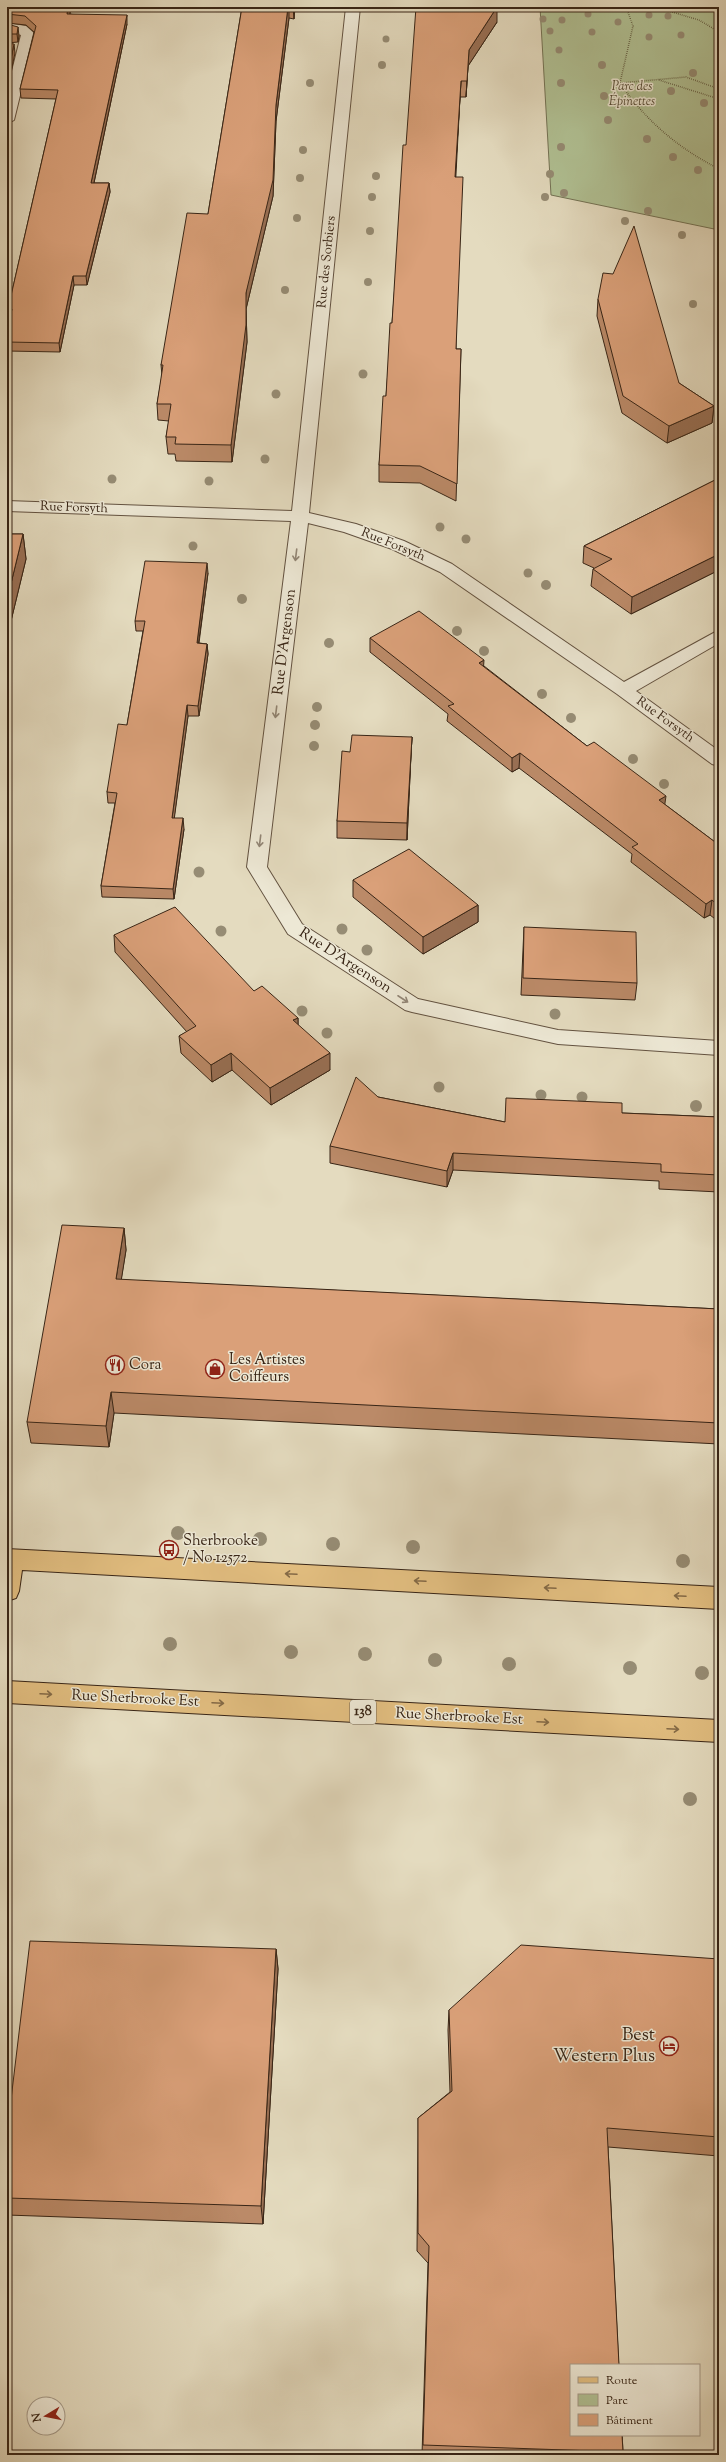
<svg xmlns="http://www.w3.org/2000/svg" width="726" height="2462" font-family="'Sorts Mill Goudy',serif">
<style>
.green{fill:#b1c194;stroke:#747355}
.lines{fill:none;stroke-linecap:round;stroke-linejoin:round}
.minor-casing{stroke:#635240;stroke-width:2}
.major-casing{stroke:#382516;stroke-width:2}
.path{stroke:#382516;stroke-width:1.5;stroke-dasharray:0.5 1.5;stroke-linecap:butt}
.minor{fill:#ede8d5;fill-rule:evenodd}
.major{fill:#e2be80;fill-rule:evenodd}
.tree{fill:#968c74}
.wall{fill:#bb8a68;stroke:#382516}
.shaded-wall{fill:#997055;stroke:#382516}
.building{fill:#daa079;stroke:#382516}
.oneway{stroke:#928676}
.oneway2{stroke:#846a46}
.labels{text-anchor:middle;dominant-baseline:central;stroke-width:3;stroke-linejoin:round;paint-order:stroke}
.far-park-label{font-size:13px;font-style:italic;fill:#564c36;stroke:#ede8d5}
.far-street-label{font-size:13px;fill:#382516;stroke:#ede8d5}
.shield{fill:#ede8d5;stroke:#6e604f;stroke-width:1}
.shield-label{font-size:14px;font-weight:bold;fill:#382516}
.street-label{font-size:15px;fill:#382516;stroke:#ede8d5}
.poi-label{font-size:15px;fill:#382516;stroke:#ede8d5;text-anchor:start}
.near-poi-label{font-size:18px;fill:#382516;stroke:#ede8d5;text-anchor:end}
</style>
<rect width="100%" height="100%" fill="#e4dbbf"/>
<filter id="stains"><feTurbulence type="fractalNoise" baseFrequency=".005" numOctaves="4"/><feColorMatrix values="0 0 0 0 .2 0 0 0 0 .09 0 0 0 0 .02 0 0 0 .5 -.17"/></filter>
<radialGradient id="worn" r=".72"><stop offset=".6" stop-color="#630" stop-opacity="0"/><stop offset="1" stop-color="#630" stop-opacity=".3"/></radialGradient>
<polygon class="green" points="540,7 719,7 719,230 551,195"/>
<g class="lines">
<g class="minor-casing">
<g id="minor">
<polygon points="346,7 360,7 309,513 356,524 404,541 452,564 624,682 719,630 719,643 636,691 719,751 719,766 712,764 617,694 440,572 392,549 344,532 308,523 267,867 302,924 418,999 558,1030 719,1041 719,1055 558,1044 412,1012 405,1010 288,934 247,867 291,521 7,511 7,501 292,511"/>
<polygon points="7,23 26,26 35,34 14,120 7,124 7,91 21,35 7,31"/>
</g>
</g>
<g class="major-casing">
<g id="major">
<polygon points="7,1549 719,1587 719,1609 22,1570 19,1591 16,1598 7,1601"/>
<polygon points="7,1681 719,1720 719,1742 7,1703"/>
</g>
</g>
<g class="path">
<path d="M 626,7 L 633,26 L 620,83 C 646,121 678,148 719,169"/>
<polyline points="655,7 699,20 719,32"/>
<polyline points="659,80 719,99"/>
<polyline points="620,83 686,77 719,89"/>
</g>
<use href="#minor" class="minor"/>
<use href="#major" class="major"/>
</g>
<g class="tree">
<circle cx="588" cy="14" r="3.5"/>
<circle cx="649" cy="15" r="3.5"/>
<circle cx="668" cy="16" r="3.5"/>
<circle cx="543" cy="19" r="3.5"/>
<circle cx="562" cy="20" r="3.5"/>
<circle cx="618" cy="22" r="3.5"/>
<circle cx="550" cy="31" r="3.5"/>
<circle cx="592" cy="32" r="3.5"/>
<circle cx="681" cy="35" r="3.5"/>
<circle cx="649" cy="37" r="3.5"/>
<circle cx="386" cy="39" r="3.5"/>
<circle cx="559" cy="50" r="3.5"/>
<circle cx="382" cy="65" r="4"/>
<circle cx="602" cy="65" r="4"/>
<circle cx="693" cy="73" r="4"/>
<circle cx="310" cy="83" r="4"/>
<circle cx="561" cy="83" r="4"/>
<circle cx="671" cy="91" r="4"/>
<circle cx="604" cy="96" r="4"/>
<circle cx="704" cy="103" r="4"/>
<circle cx="608" cy="120" r="4"/>
<circle cx="647" cy="139" r="4"/>
<circle cx="561" cy="147" r="4"/>
<circle cx="303" cy="150" r="4"/>
<circle cx="673" cy="157" r="4"/>
<circle cx="698" cy="170" r="4"/>
<circle cx="550" cy="174" r="4"/>
<circle cx="376" cy="176" r="4"/>
<circle cx="300" cy="178" r="4"/>
<circle cx="564" cy="193" r="4"/>
<circle cx="372" cy="197" r="4"/>
<circle cx="545" cy="197" r="4"/>
<circle cx="648" cy="211" r="4"/>
<circle cx="297" cy="218" r="4"/>
<circle cx="625" cy="221" r="4"/>
<circle cx="370" cy="231" r="4"/>
<circle cx="682" cy="235" r="4"/>
<circle cx="368" cy="282" r="4"/>
<circle cx="285" cy="290" r="4"/>
<circle cx="693" cy="304" r="4"/>
<circle cx="363" cy="374" r="4.5"/>
<circle cx="276" cy="394" r="4.5"/>
<circle cx="265" cy="459" r="4.5"/>
<circle cx="112" cy="479" r="4.5"/>
<circle cx="209" cy="481" r="4.5"/>
<circle cx="440" cy="527" r="4.5"/>
<circle cx="466" cy="539" r="4.5"/>
<circle cx="193" cy="546" r="4.5"/>
<circle cx="528" cy="573" r="4.5"/>
<circle cx="546" cy="585" r="5"/>
<circle cx="242" cy="599" r="5"/>
<circle cx="457" cy="631" r="5"/>
<circle cx="329" cy="643" r="5"/>
<circle cx="484" cy="651" r="5"/>
<circle cx="542" cy="694" r="5"/>
<circle cx="317" cy="707" r="5"/>
<circle cx="571" cy="718" r="5"/>
<circle cx="315" cy="725" r="5"/>
<circle cx="314" cy="746" r="5"/>
<circle cx="633" cy="759" r="5"/>
<circle cx="664" cy="784" r="5"/>
<circle cx="199" cy="872" r="5.5"/>
<circle cx="342" cy="929" r="5.5"/>
<circle cx="221" cy="931" r="5.5"/>
<circle cx="367" cy="950" r="5.5"/>
<circle cx="302" cy="1011" r="5.5"/>
<circle cx="555" cy="1014" r="5.5"/>
<circle cx="327" cy="1033" r="5.5"/>
<circle cx="439" cy="1087" r="5.5"/>
<circle cx="541" cy="1095" r="5.5"/>
<circle cx="582" cy="1097" r="5.5"/>
<circle cx="696" cy="1106" r="6"/>
<circle cx="178" cy="1533" r="7"/>
<circle cx="260" cy="1539" r="7"/>
<circle cx="333" cy="1544" r="7"/>
<circle cx="413" cy="1547" r="7"/>
<circle cx="683" cy="1561" r="7"/>
<circle cx="170" cy="1644" r="7"/>
<circle cx="291" cy="1652" r="7"/>
<circle cx="365" cy="1654" r="7"/>
<circle cx="435" cy="1660" r="7"/>
<circle cx="509" cy="1664" r="7"/>
<circle cx="630" cy="1668" r="7"/>
<circle cx="702" cy="1673" r="7"/>
<circle cx="690" cy="1799" r="7"/>
</g>
<g class="wall">
<polygon points="7,7 71,7 70,14 127,24 94,183 109,183 110,192 87,285 74,285 60,352 7,351 7,333 10,318 9,318 8,309 56,99 21,98 20,89 34,32 26,25 7,23"/>
<polygon points="242,7 295,7 294,19 289,18 276,121 273,196 246,309 247,342 232,462 176,461 175,454 168,454 166,437 169,421 158,420 157,404 162,376 161,365 208,214"/>
<polygon points="497,22 468,66 466,97 460,97 455,177 456,349 461,349 456,501 420,483 379,482 379,465 386,396 392,323 406,145"/>
<polygon points="7,24 19,36 18,42 7,43"/>
<polygon points="598,299 679,383 714,406 712,423 667,443 622,413 597,316"/>
<polygon points="719,478 719,570 631,614 591,586 593,569 594,568 583,563 584,546"/>
<polygon points="7,534 23,534 26,559 10,625 7,625"/>
<polygon points="208,573 199,643 207,644 208,654 199,716 188,716 174,818 184,829 174,899 102,897 101,886 115,803 108,803 107,792 127,725 143,631 136,631 135,621"/>
<polygon points="370,638 484,666 587,746 719,845 719,922 710,915 704,918 631,862 632,854 519,768 512,772 447,721 448,714 370,652"/>
<polygon points="412,737 411,754 407,840 337,838 337,821 350,752"/>
<polygon points="353,880 478,905 478,922 423,954 353,897"/>
<polygon points="524,927 637,983 635,1000 521,995"/>
<polygon points="114,935 298,1018 298,1025 330,1070 271,1105 232,1070 212,1082 181,1053 179,1036 187,1032 115,952"/>
<polygon points="378,1097 505,1122 622,1113 719,1117 719,1192 659,1189 659,1181 453,1170 447,1187 330,1163 330,1146"/>
<polygon points="124,1228 126,1250 121,1280 719,1309 719,1444 114,1413 109,1447 31,1443 27,1422"/>
<polygon points="276,1949 278,1969 263,2224 7,2215 7,2133"/>
<polygon points="719,1959 719,2156 608,2147 623,2452 623,2455 422,2455 428,2263 417,2251 418,2136 418,2118 450,2092 448,2030 449,2010"/>
</g>
<g class="shaded-wall">
<polygon points="68,7 71,7 68,23 67,14"/>
<polygon points="288,7 289,7 289,18 276,121 273,196 246,309 247,342 232,462 231,445 246,293 276,105"/>
<polygon points="293,7 295,7 294,19"/>
<polygon points="497,7 497,22 468,66 466,97 469,50"/>
<polygon points="127,15 127,24 92,192 91,183"/>
<polygon points="18,27 19,36 18,42 17,34"/>
<polygon points="14,44 15,53 7,91 7,78"/>
<polygon points="461,81 460,97 455,193 455,177"/>
<polygon points="109,183 110,192 87,285 86,276"/>
<polygon points="73,276 74,285 60,352 59,343"/>
<polygon points="714,406 712,423 667,443 669,426"/>
<polygon points="23,534 26,559 10,625 7,600"/>
<polygon points="719,554 719,570 631,614 632,597"/>
<polygon points="207,563 208,573 197,654 197,643"/>
<polygon points="207,644 208,654 199,716 198,706"/>
<polygon points="484,660 483,674 479,663"/>
<polygon points="187,705 188,716 173,828 172,818"/>
<polygon points="412,737 411,754 407,840 407,823"/>
<polygon points="520,753 519,768 512,772 512,758"/>
<polygon points="666,796 664,810 659,800"/>
<polygon points="183,818 184,829 174,899 173,889"/>
<polygon points="712,900 710,915 704,918 706,904"/>
<polygon points="478,905 478,922 423,954 423,937"/>
<polygon points="298,1018 298,1035 293,1020"/>
<polygon points="231,1053 232,1070 212,1082 211,1065"/>
<polygon points="330,1053 330,1070 271,1105 270,1088"/>
<polygon points="453,1153 453,1170 447,1187 447,1171"/>
<polygon points="124,1228 126,1250 118,1301 116,1279"/>
<polygon points="111,1392 114,1413 109,1447 106,1426"/>
<polygon points="276,1949 278,1969 263,2224 261,2206"/>
</g>
<g class="building">
<polygon points="7,7 68,7 67,14 127,15 91,183 109,183 86,276 73,276 59,343 7,342 7,333 12,309 8,309 58,90 20,89 36,26 25,16 7,14"/>
<polygon points="242,7 288,7 276,105 273,180 246,293 246,325 231,445 175,444 176,437 166,437 171,404 157,404 163,365 161,365 187,213 208,214"/>
<polygon points="416,7 497,7 469,50 467,81 461,81 455,177 463,177 456,349 461,349 457,484 420,466 379,465 383,396 386,396 390,323 392,323 403,145 406,145"/>
<polygon points="7,24 18,27 17,34 7,34"/>
<polygon points="7,43 14,44 7,78"/>
<polygon points="634,226 679,383 714,406 669,426 623,396 598,299 603,273 613,274"/>
<polygon points="719,478 719,554 632,597 593,569 612,559 584,546"/>
<polygon points="7,534 23,534 7,600"/>
<polygon points="145,561 207,563 197,643 207,644 198,706 187,705 172,818 183,818 173,889 101,886 117,793 107,792 118,724 127,725 145,621 135,621"/>
<polygon points="419,611 484,660 479,663 587,746 594,742 666,796 659,800 719,845 719,906 712,900 706,904 632,847 638,844 520,753 512,758 448,706 454,704 370,638"/>
<polygon points="352,735 412,737 407,823 337,821 342,751 350,752"/>
<polygon points="409,849 478,905 423,937 353,880"/>
<polygon points="175,907 254,991 262,986 298,1018 293,1020 330,1053 270,1088 231,1053 211,1065 179,1036 196,1026 114,935"/>
<polygon points="524,927 636,932 637,983 523,978"/>
<polygon points="356,1077 378,1097 505,1122 506,1098 622,1103 622,1113 719,1117 719,1175 661,1172 661,1164 453,1153 447,1171 330,1146"/>
<polygon points="62,1225 124,1228 116,1279 719,1309 719,1423 111,1392 106,1426 27,1422"/>
<polygon points="30,1941 276,1949 261,2206 7,2198 7,2133"/>
<polygon points="521,1945 719,1959 719,2137 607,2128 619,2365 571,2365 571,2435 622,2435 623,2452 423,2445 429,2246 418,2233 418,2118 452,2091 449,2010"/>
</g>
<defs><path id="oneway-shaft" d="M-6 0H5M1.5-3L5.5 0L1.5 3" fill="none" stroke-width="1.6" stroke-linecap="round" stroke-linejoin="round"/></defs>
<g class="oneway">
<use href="#oneway-shaft" transform="translate(296 555) rotate(97)"/>
<use href="#oneway-shaft" transform="translate(276 712) rotate(97)"/>
<use href="#oneway-shaft" transform="translate(260 841) rotate(97)"/>
<use href="#oneway-shaft" transform="translate(403 999) rotate(33)"/>
</g>
<g class="oneway2">
<use href="#oneway-shaft" transform="translate(291 1574) rotate(-177)"/>
<use href="#oneway-shaft" transform="translate(420 1581) rotate(-177)"/>
<use href="#oneway-shaft" transform="translate(550 1588) rotate(-177)"/>
<use href="#oneway-shaft" transform="translate(680 1596) rotate(-177)"/>
<use href="#oneway-shaft" transform="translate(46 1694) rotate(3)"/>
<use href="#oneway-shaft" transform="translate(218 1703) rotate(3)"/>
<use href="#oneway-shaft" transform="translate(543 1722) rotate(3)"/>
<use href="#oneway-shaft" transform="translate(673 1729) rotate(3)"/>
</g>
<defs>
<g id="restaurant-ring" transform="scale(1)"><circle r="9.5" fill="#ede8d5" stroke="#8f2418" stroke-width="1.5"/><path d="M-5-6h1v4h1v-4h1v4h1v-4h1v5L-1.5 .5V6h-2V.5L-5-1ZM5-6V6H3V1.5H1.5Q1.5-4 5-6Z" fill="#8f2418"/></g>
<g id="shop-ring" transform="scale(1)"><circle r="9.5" fill="#ede8d5" stroke="#8f2418" stroke-width="1.5"/><path d="M-5-2.5h2.3a2.7 3.5 0 0 1 5.4 0H5L5.5 6h-11ZM-1.5-2.5h3a1.5 2.3 0 0 0-3 0Z" fill="#8f2418"/></g>
<g id="bus-ring" transform="scale(1)"><circle r="9.5" fill="#ede8d5" stroke="#8f2418" stroke-width="1.5"/><path d="M-5-6H5V4H4V6H2V4H-2V6H-4V4H-5ZM-3.5-4V0h7V-4ZM-3.5 1.2v1.5H-2V1.2ZM2 1.2v1.5H3.5V1.2Z" fill="#8f2418"/></g>
<g id="hotel-ring" transform="scale(1)"><circle r="9.5" fill="#ede8d5" stroke="#8f2418" stroke-width="1.5"/><path d="M-6-4.5h1.5V1H6V5H4.5V3h-9V5H-6ZM-4 0a1.8 1.8 0 1 1 3.6 0ZM.5 0V-2.5h3Q6-2.5 6 0Z" fill="#8f2418"/></g>
</defs>
<g fill-rule="evenodd">
<use href="#restaurant-ring" x="115" y="1365"/>
<use href="#shop-ring" x="215" y="1369"/>
<use href="#bus-ring" x="169" y="1550"/>
<use href="#hotel-ring" x="669" y="2046"/>
</g>
<g class="labels">
<g class="far-park-label">
<text x="632" y="87">Parc des<tspan x="632" dy="15">Épinettes</tspan></text>
</g>
<g class="far-street-label">
<text transform="translate(327 262) rotate(-84)">Rue des Sorbiers</text>
<text transform="translate(74 508) rotate(2)">Rue Forsyth</text>
<text transform="translate(393 545) rotate(22)">Rue Forsyth</text>
<text transform="translate(665 720) rotate(36)">Rue Forsyth</text>
</g>
<rect class="shield" x="350" y="1700" width="26" height="24" rx="3"/>
<g class="shield-label">
<text x="363" y="1712">138</text>
</g>
<g class="street-label">
<text transform="translate(285 642) rotate(-83)">Rue D'Argenson</text>
<text transform="translate(345 961) rotate(33)">Rue D'Argenson</text>
<text transform="translate(135 1699) rotate(3)">Rue Sherbrooke Est</text>
<text transform="translate(459 1717) rotate(3)">Rue Sherbrooke Est</text>
</g>
<g class="poi-label">
<text x="229" y="1360">Les Artistes<tspan x="229" dy="17">Coiffeurs</tspan></text>
<text x="129" y="1365">Cora</text>
<text x="183" y="1541">Sherbrooke<tspan x="183" dy="17">/ No 12572</tspan></text>
</g>
<g class="near-poi-label">
<text x="655" y="2036">Best<tspan x="655" dy="21">Western Plus</tspan></text>
</g>
</g>
<rect width="726" height="2462" fill="none" stroke="#e4dbbf" stroke-width="24"/>
<rect x="8" y="8" width="710" height="2446" fill="none" stroke="#382516" stroke-width="2"/>
<rect x="12" y="12" width="702" height="2438" fill="none" stroke="#382516"/>
<rect x="570" y="2364" width="130" height="72" fill="#ede8d5" stroke="#a59a89"/>
<rect x="578" y="2377" width="20" height="6" fill="#e2be80" stroke="#a59a89"/>
<text x="606" y="2384" font-size="12" fill="#382516">Route</text>
<rect x="578" y="2394" width="20" height="12" fill="#b1c194" stroke="#a59a89"/>
<text x="606" y="2404" font-size="12" fill="#382516">Parc</text>
<rect x="578" y="2414" width="20" height="12" fill="#daa079" stroke="#a59a89"/>
<text x="606" y="2424" font-size="12" fill="#382516">Bâtiment</text>
<g transform="translate(46 2416) rotate(260)"><circle r="19" fill="#ede8d5" stroke="#a59a89"/>
<path d="M0-3L7 15L0 10L-7 15Z" fill="#8f2418"/>
<text y="-6" font-size="11" font-weight="bold" text-anchor="middle" fill="#382516">N</text>
</g>
<rect width="100%" height="100%" filter="url(#stains)"/>
<rect width="100%" height="100%" fill="url(#worn)"/>
</svg>
